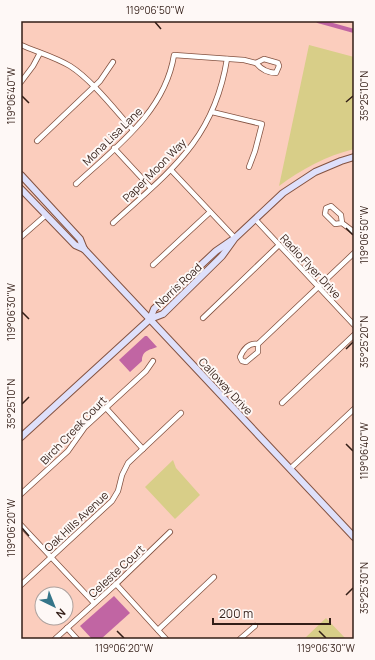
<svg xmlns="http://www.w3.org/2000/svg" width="375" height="660" font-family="Manrope,sans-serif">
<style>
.green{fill:#d8ce88}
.water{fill:#c165a3}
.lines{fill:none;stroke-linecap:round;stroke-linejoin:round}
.canal{stroke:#c165a3;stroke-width:4}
.street-casing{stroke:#835241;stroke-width:6}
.secondary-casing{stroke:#835241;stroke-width:8}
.street{stroke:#fff;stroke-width:4.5}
.secondary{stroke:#dee0fb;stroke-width:6}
.ticks{fill:none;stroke:#331e17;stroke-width:1.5}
.labels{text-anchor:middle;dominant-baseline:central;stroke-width:4;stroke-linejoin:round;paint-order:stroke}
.street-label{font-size:11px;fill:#331e17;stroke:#fef8f6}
.neatline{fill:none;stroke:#331e17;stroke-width:1.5}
.ticks-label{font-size:10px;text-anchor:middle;fill:#331e17}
</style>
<rect width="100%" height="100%" fill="#fbcdbd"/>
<g class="green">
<path d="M 309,45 L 354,57 L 354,149 C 326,156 302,169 279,186 Z"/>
<polygon points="173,460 176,468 200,495 175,519 145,487"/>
<polygon points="326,618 346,639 304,639"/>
</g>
<g class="water">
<path d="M 145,336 L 147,336 L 157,347 C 150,350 142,350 142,361 L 130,372 L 119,360 Z"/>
<polygon points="114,596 130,613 101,639 92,639 80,626"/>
</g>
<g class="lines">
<polyline class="canal" points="318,21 354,31"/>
<g class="street-casing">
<g id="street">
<path d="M 21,45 C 37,52 55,57 70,66 C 92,80 115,110 133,130"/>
<polyline points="21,82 33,66 40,53"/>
<polyline points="212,112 262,124 255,151 249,167"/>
<polyline points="37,141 100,81 113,62"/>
<polyline points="114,148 151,188"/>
<polyline points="171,170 235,238"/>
<path d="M 76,184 C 116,147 165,112 174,55 L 244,60 L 256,63 L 264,59 L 278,63 L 279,66 L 276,73 C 268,73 261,69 256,63"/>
<polyline points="255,219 354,325"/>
<path d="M 113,223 C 170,171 214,140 227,59"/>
<polyline points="342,223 335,224 325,214 326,208 331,206 341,215 342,223 354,232"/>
<polyline points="21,237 46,215"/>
<polyline points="153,265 210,212"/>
<polyline points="203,318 279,245"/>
<path d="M 258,344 L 258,352 L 246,362 L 242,361 L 240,357 C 243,350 249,342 258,344 L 354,253"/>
<polyline points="282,403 354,335"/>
<polyline points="106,408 143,449"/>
<polyline points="290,469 354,409"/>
<polyline points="21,494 68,451 85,427 146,371 153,361"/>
<polyline points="21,525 94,603"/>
<polyline points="116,584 166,639"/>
<polyline points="21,585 112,501 118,491 122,475 128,463 181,413"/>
<polyline points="67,628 77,639"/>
<polyline points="158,630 214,577"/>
<polyline points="55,639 116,584 170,532"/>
<polyline points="240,639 255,626"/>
</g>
</g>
<g class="secondary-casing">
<g id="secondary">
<polyline points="21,175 80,239 84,249 354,537"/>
<polyline points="21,189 75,245 84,249"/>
<polyline points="150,319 154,309 216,251 232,240"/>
<polyline points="21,437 150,319 163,314 222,256 235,238 283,193 315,172 341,161 354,157"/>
</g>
</g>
<use href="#street" class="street"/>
<use href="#secondary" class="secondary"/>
</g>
<path class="ticks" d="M 155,22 L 161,29M 22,96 L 29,103M 346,102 L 353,96M 346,228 L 353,235M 22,312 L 29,319M 346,349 L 353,342M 22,404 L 29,397M 346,444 L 353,451M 22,528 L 29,536M 346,595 L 353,588M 117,631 L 124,638M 319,631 L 326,638"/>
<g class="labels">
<g class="street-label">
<text transform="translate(112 136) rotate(-44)">Mona Lisa Lane</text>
<text transform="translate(154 170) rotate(-45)">Paper Moon Way</text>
<text transform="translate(311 266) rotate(47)">Radio Flyer Drive</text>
<text transform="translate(178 285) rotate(-43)">Norris Road</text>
<text transform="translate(226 386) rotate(47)">Calloway Drive</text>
<text transform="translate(73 430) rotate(-46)">Birch Creek Court</text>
<text transform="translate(76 521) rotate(-43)">Oak Hills Avenue</text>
<text transform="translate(116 571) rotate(-43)">Celeste Court</text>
</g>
</g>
<rect width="375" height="660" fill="none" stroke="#fef8f6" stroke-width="44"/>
<g transform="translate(54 606) rotate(137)"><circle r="19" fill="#fef8f6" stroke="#ada19d"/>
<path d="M0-3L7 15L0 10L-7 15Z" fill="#357589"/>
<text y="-6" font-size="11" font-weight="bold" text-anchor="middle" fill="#331e17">N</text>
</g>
<path d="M213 618v6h117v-6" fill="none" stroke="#331e17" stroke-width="2"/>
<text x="219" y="618" font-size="12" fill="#331e17" stroke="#fef8f6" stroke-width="3" paint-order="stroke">200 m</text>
<rect x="22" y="22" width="331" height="616" class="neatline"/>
<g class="ticks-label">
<text x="155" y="14">119°06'50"W</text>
<text transform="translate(364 96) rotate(-90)" y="4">35°25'10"N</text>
<text transform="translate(11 96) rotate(-90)" y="4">119°06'40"W</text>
<text transform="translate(364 235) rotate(-90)" y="4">119°06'50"W</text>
<text transform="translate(11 312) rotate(-90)" y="4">119°06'30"W</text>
<text transform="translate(364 342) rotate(-90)" y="4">35°25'20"N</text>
<text transform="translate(11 404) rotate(-90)" y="4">35°25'10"N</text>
<text transform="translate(364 451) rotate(-90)" y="4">119°06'40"W</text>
<text transform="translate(11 528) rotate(-90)" y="4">119°06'20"W</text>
<text transform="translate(364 588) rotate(-90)" y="4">35°25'30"N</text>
<text x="124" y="652">119°06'20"W</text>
<text x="326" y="652">119°06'30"W</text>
</g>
</svg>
